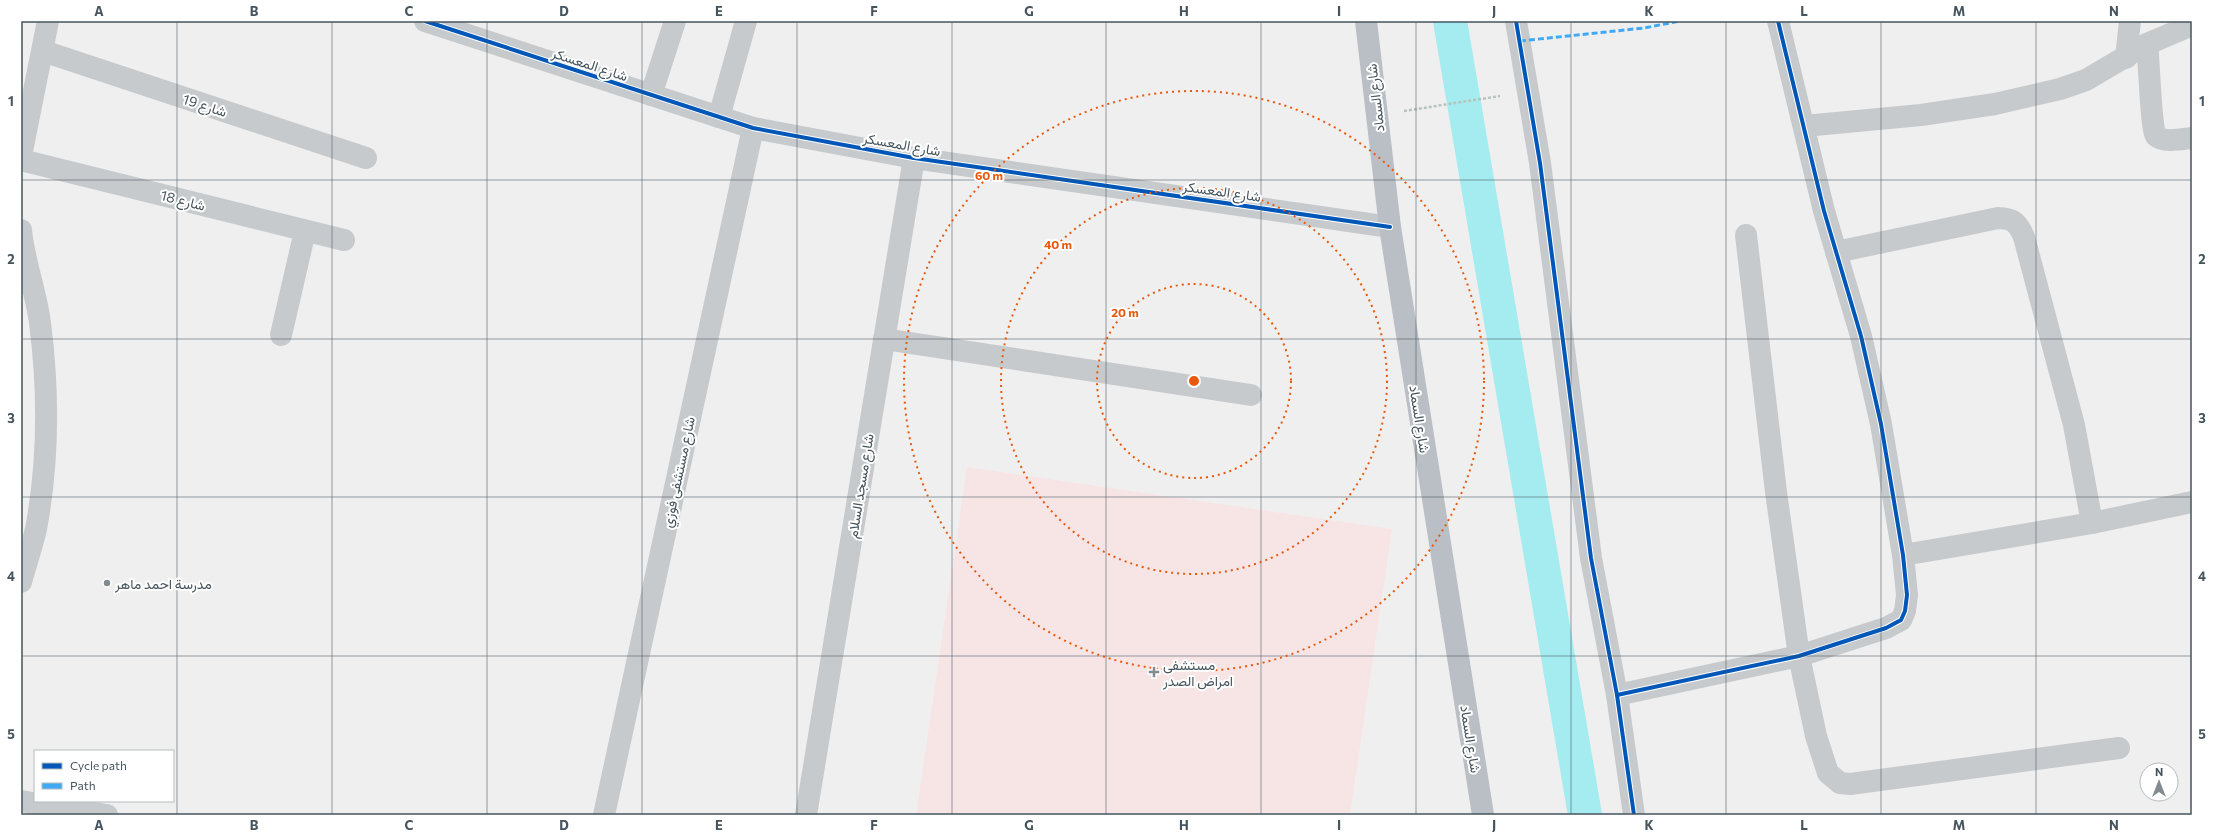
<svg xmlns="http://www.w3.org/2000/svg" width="2213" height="836" font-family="Commissioner,Vazirmatn,sans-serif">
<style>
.medical{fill:#f7e5e6}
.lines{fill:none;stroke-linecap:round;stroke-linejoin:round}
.canal{stroke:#a5ecf0;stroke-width:34}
.path{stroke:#b5c4bd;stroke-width:2.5;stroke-dasharray:3 2;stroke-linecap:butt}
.street{stroke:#c7cacc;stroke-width:22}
.highway{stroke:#b9bfc4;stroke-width:22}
.quiet{stroke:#3fa9f5;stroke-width:3;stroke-dasharray:6 3;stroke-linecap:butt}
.cycleway-casing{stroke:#fff;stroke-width:6}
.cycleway{stroke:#0057b8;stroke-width:4}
.grid{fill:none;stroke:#46555d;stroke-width:1;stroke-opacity:0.55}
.ring{fill:none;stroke:#e8590c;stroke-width:2;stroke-dasharray:2 4}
.poi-dot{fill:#828b90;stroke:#fff;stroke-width:1.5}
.labels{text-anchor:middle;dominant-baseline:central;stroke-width:4;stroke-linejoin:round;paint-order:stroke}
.street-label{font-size:14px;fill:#46555d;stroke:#fff}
.poi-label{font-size:14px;fill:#46555d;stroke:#fff;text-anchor:start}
.centre{fill:#e8590c;stroke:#fff;stroke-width:2}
.ring-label{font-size:12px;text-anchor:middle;font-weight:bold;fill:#e8590c;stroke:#fff;stroke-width:4;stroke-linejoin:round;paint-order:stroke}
.neatline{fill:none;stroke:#46555d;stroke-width:1.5}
.grid-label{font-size:13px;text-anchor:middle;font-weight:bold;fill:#46555d}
</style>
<rect width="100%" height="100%" fill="#f0efef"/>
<polygon class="medical" points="967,467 1392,529 1350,815 916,815"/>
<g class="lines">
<polyline class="canal" points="1450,21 1585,815"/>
<polyline class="path" points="1404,111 1500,96"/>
<g class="street">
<polyline points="425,21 753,128 914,158 1390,227"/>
<polyline points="1516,21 1540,163 1591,558 1617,695 1634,815"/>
<path d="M 2147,44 C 2149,57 2151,131 2156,136 C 2164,143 2182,139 2192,138"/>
<polyline points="43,51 366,158"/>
<polyline points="2126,58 2130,21"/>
<polyline points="651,95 675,21"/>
<polyline points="719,117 746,21"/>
<polyline points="1804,126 1921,115 1995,104 2060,89 2086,80 2147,44 2192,25"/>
<polyline points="21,156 48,21"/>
<polyline points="21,160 344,240"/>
<path d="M 21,230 C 24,262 36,291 40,323 C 49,393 49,459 36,529 C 32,546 26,564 21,582"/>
<polyline points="1746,235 1776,492 1799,656 1816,736 1828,773 1840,783 1850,784 2119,748"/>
<path d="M 1836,252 L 1998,218 C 2013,218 2018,223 2024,237 L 2074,425 L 2092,523"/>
<polyline points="281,335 305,231"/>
<polyline points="884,339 1251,395"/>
<polyline points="1903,555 2092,523 2192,502"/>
<polyline points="1617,695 1799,656 1886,628 1901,620 1905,611 1907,595 1903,555 1881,424 1861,336 1824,211 1778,21"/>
<polyline points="21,801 107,815"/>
<polyline points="604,815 753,128"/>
<polyline points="806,815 914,158"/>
</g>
<polyline class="highway" points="1366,21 1390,227 1483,815"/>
<polyline class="quiet" points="1520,41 1644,28 1680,21"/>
<g class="cycleway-casing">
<g id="cycleway">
<polyline points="425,21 753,128 914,158 1390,227"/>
<polyline points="1516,21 1540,163 1591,558 1617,695 1634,815"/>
<polyline points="1617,695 1799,656 1886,628 1901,620 1905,611 1907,595 1903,555 1881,424 1861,336 1824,211 1778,21"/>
</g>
</g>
<use href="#cycleway" class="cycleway"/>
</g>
<path class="grid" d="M 177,21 L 177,815M 332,21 L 332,815M 487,21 L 487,815M 642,21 L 642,815M 797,21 L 797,815M 952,21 L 952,815M 1106,21 L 1106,815M 1261,21 L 1261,815M 1416,21 L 1416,815M 1571,21 L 1571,815M 1726,21 L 1726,815M 1881,21 L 1881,815M 2036,21 L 2036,815M 21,180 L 2192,180M 21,339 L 2192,339M 21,497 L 2192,497M 21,656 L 2192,656"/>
<g class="ring">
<circle cx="1194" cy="381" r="97"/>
<circle cx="1194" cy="381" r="193"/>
<circle cx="1194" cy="381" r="290"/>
</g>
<g class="poi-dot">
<circle cx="107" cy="583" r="4"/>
<path d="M1152 666h4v4h4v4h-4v4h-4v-4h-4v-4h4z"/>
</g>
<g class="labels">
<g class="street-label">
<text transform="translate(590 64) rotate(18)">شارع المعسكر</text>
<text transform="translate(1375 98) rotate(-97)">شارع السماد</text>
<text transform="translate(205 105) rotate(18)">شارع 19</text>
<text transform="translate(902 144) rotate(10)">شارع المعسكر</text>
<text transform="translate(1222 191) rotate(8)">شارع المعسكر</text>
<text transform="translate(183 200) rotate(14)">شارع 18</text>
<text transform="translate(1420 419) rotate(81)">شارع السماد</text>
<text transform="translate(678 472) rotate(-78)">شارع مستشفى فوزي</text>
<text transform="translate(860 486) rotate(-81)">شارع مسجد السلام</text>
<text transform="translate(1471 739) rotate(81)">شارع السماد</text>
</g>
<g class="poi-label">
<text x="115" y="583">مدرسة احمد ماهر</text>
<text x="1163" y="664">مستشفى<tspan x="1163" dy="16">امراض الصدر</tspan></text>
</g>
</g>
<circle cx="1194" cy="381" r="6" class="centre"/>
<g class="ring-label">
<text x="989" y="180">60 m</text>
<text x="1058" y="249">40 m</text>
<text x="1125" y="317">20 m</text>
</g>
<rect width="2213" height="836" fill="none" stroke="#ffffff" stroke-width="44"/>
<rect x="34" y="750" width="140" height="52" fill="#ffffff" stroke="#b5bbbe"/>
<rect x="42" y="763" width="20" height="6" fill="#0057b8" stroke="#b5bbbe"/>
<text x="70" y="770" font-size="12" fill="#46555d">Cycle path</text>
<rect x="42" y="783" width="20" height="6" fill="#3fa9f5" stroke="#b5bbbe"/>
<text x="70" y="790" font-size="12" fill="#46555d">Path</text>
<g transform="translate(2159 782)"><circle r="19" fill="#ffffff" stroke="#b5bbbe"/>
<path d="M0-3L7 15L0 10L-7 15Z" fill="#828b90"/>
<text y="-6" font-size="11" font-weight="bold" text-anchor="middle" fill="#46555d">N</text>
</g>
<rect x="22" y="22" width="2169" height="792" class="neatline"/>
<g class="grid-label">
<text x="99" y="16">A</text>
<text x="254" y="16">B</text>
<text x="409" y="16">C</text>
<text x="564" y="16">D</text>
<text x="719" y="16">E</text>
<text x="874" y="16">F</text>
<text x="1029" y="16">G</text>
<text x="1184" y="16">H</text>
<text x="1339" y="16">I</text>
<text x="1494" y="16">J</text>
<text x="1649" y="16">K</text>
<text x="1804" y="16">L</text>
<text x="1959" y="16">M</text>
<text x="2114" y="16">N</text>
<text x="11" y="106">1</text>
<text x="2202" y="106">1</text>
<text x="11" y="264">2</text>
<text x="2202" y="264">2</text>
<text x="11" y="423">3</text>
<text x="2202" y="423">3</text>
<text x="11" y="581">4</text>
<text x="2202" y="581">4</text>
<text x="11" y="739">5</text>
<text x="2202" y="739">5</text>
<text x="99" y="830">A</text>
<text x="254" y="830">B</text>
<text x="409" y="830">C</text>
<text x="564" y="830">D</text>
<text x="719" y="830">E</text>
<text x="874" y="830">F</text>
<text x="1029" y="830">G</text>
<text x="1184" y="830">H</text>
<text x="1339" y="830">I</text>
<text x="1494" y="830">J</text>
<text x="1649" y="830">K</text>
<text x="1804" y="830">L</text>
<text x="1959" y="830">M</text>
<text x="2114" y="830">N</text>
</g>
</svg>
